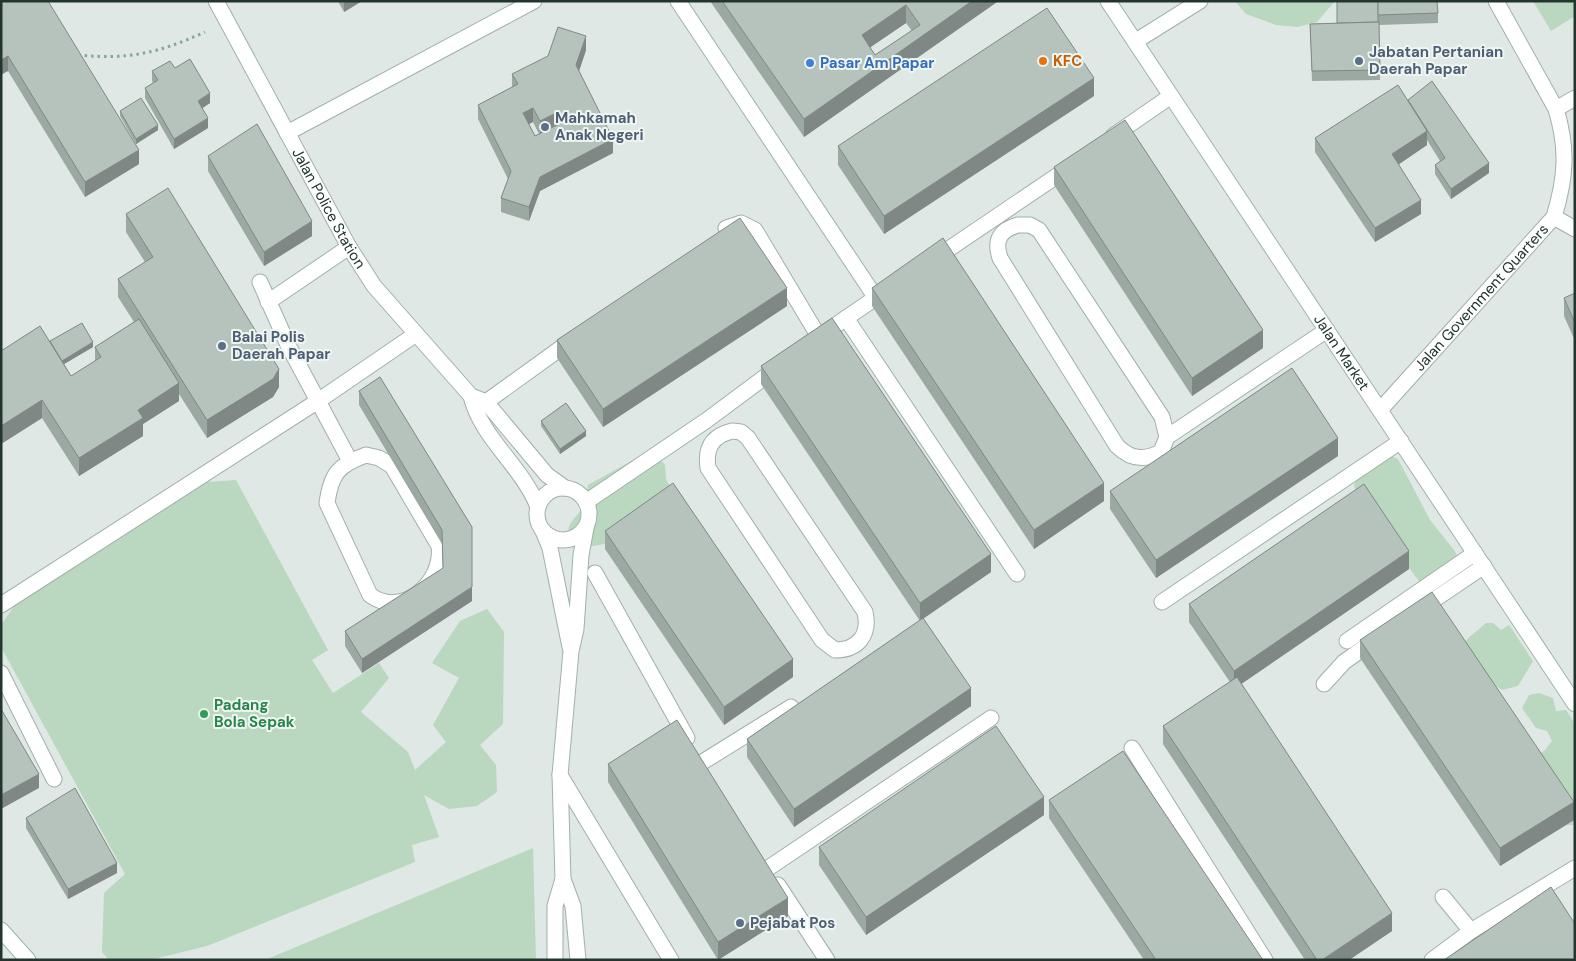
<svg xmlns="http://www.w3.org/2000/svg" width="1576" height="961" font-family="'DM Sans',sans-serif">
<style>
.green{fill:#bad7c0}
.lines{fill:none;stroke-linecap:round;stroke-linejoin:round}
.service-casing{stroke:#a3afaa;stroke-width:17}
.pedestrian-casing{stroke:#a3afaa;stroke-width:17}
.minor-casing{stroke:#a3afaa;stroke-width:17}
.tertiary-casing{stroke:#a3afaa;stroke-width:17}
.secondary-casing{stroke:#a0b3aa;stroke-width:17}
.path{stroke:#83a89a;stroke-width:3;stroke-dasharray:2.5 4;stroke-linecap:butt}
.service{stroke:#fff;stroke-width:15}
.pedestrian{stroke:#fff;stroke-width:15}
.minor{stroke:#fff;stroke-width:15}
.tertiary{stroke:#fff;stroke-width:15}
.secondary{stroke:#fff;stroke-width:15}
.wall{fill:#9ca8a2;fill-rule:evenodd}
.shaded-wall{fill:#7f8884}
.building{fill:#b5c3bc;stroke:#7f8884;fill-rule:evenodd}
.food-dot{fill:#e8710a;stroke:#eff6f2;stroke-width:2}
.service-dot{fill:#5c6f8a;stroke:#eff6f2;stroke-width:2}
.shop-dot{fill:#3f7fe0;stroke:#eff6f2;stroke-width:2}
.leisure-dot{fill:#2e9e5b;stroke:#eff6f2;stroke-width:2}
.labels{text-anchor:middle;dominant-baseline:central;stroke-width:4;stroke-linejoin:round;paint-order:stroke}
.service-label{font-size:15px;font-weight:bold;fill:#4e5e75;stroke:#eff6f2;text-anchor:start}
.food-label{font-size:15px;font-weight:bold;fill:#c56008;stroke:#eff6f2;text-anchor:start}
.shop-label{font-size:15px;font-weight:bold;fill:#366cbe;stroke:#eff6f2;text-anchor:start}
.street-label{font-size:15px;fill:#22362f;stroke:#eff6f2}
.leisure-label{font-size:15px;font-weight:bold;fill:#27864d;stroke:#eff6f2;text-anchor:start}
</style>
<rect width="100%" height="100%" fill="#dfe8e4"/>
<g class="green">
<polygon points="1235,1 1335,1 1317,22 1297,27 1276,25 1246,14"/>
<polygon points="1533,1 1575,1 1575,16 1551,31"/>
<path d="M 654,453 L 665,465 L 666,479 L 673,492 L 614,542 L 583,548 C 550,529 582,517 586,501 C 588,496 587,490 588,485 L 642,455 Z"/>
<polygon points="1388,454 1398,459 1430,520 1454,550 1466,571 1446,592 1423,587 1358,496 1354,485 1364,465"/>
<polygon points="236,480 328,650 312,660 333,693 379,663 389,678 361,712 408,752 415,770 446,742 433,725 459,678 432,663 460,621 487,609 504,632 503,724 480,745 496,765 497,792 477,806 449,809 424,795 439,837 412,845 415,862 207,946 150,960 109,960 102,952 104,893 125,874 1,647 1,625 19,599 207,482"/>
<path d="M 1486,623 L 1493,623 L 1501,630 L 1509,625 L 1533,661 L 1518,686 L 1502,690 L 1489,681 L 1462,646 C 1469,635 1477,632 1486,623 Z"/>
<polygon points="1539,693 1553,698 1556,711 1566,710 1575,724 1575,825 1566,825 1536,757 1545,750 1552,741 1547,731 1536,728 1522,708 1529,695"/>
<polygon points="533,848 536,960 265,960"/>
</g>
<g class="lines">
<g class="service-casing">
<g id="service">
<polyline points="678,1 876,298"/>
<polyline points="287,133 534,1"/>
<polyline points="1554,217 1575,229"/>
<path d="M 1018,225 L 1030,225 L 1039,230 L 1162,417 L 1167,437 L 1161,452 C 1144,461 1130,459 1117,446 L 1000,258 C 994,240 1000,230 1018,225 Z"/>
<polyline points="726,228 741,223 755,230 819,337"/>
<polyline points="260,282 288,345 350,461"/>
<polyline points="268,302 349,247"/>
<polyline points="486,402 572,340"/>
<path d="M 732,431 L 741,432 L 748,438 L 865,612 C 870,634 859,650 835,650 L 822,640 L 708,468 C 705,448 712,436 732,431 Z"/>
<path d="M 366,455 L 379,458 L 392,466 L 439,546 C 444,582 402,619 370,595 L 327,503 C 331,474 338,465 366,455 Z"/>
<polyline points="1,605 318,401 416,334"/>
<polyline points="1419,610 1484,566"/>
<polyline points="1,673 54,779"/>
<polyline points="1324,684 1344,662 1375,640"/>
<polyline points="560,775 671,960"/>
<polyline points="1443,897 1471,931"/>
<polyline points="1432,960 1471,931 1575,868"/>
</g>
</g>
<g class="pedestrian-casing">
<g id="pedestrian">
<polyline points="846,318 1017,574"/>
<polyline points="1167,437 1327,330"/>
<polyline points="595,573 687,738"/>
<polyline points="1162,602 1401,441"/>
<polyline points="1347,641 1475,553"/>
<polyline points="1132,748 1265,960"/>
<polyline points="701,763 791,707"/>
<polyline points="767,869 991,718"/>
<polyline points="778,885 827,960"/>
</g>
</g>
<g class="minor-casing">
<g id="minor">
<polyline points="1136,41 1200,1"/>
<polyline points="1556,109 1575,98"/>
<polyline points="1113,136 1171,96"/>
<polyline points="934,259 1070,167"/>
<polyline points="820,336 887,290"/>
<path id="s1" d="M 1381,409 L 1554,217 C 1566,177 1568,149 1556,109 L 1496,1"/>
<polyline points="586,502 707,420 777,368"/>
</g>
</g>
<g class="tertiary-casing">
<g id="tertiary">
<path id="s2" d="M 216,1 L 349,247 L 374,286 L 471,396 L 486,402 L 547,475 L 565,488"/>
<path d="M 471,396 C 481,438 522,466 538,507"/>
<circle cx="563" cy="514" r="26"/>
<polyline points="543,531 550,548 570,647"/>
<polyline points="563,879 573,906 578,960"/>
<polyline points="555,960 555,906 563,879 560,775 571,651 576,629 581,555 586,528"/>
</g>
</g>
<g class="secondary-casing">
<g id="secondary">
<path id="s3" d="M 1108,1 L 1575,704"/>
<polyline points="1,930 28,960"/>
</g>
</g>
<path class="path" d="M 78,55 C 128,60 159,53 205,32"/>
<use href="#service" class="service"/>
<use href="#pedestrian" class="pedestrian"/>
<use href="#minor" class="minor"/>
<use href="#tertiary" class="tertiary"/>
<use href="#secondary" class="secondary"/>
</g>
<g class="wall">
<polygon points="1,1 139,164 85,197 8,71"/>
<polygon points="338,1 362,1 344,12"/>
<path d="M 710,1 L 997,1 L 997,2 L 804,137 ZM 906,23 L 912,31 L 875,55 L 870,47 Z"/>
<polygon points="1378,1 1438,13 1438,23 1379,25 1380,80 1312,81 1310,24 1337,23"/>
<path d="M 586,50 L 579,71 L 613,153 L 540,191 L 529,221 L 501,212 L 501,198 L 508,179 L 478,119 L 478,105 L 512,87 L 512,74 ZM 533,122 L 539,134 L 535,136 L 529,124 Z"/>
<polygon points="175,68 210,103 202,108 208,128 174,149 145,98 145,88 153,83 152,81 152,71"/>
<polygon points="1094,96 884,234 838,165 838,146"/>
<polygon points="1408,101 1489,173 1451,199 1435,174 1435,165 1440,161 1427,140 1427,145 1399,164 1421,214 1375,242 1315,152 1315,138"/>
<polygon points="120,111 158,130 136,144 120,116"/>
<polygon points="208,156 312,236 264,266 208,171"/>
<polygon points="1054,167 1263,348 1192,396 1054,185"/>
<polygon points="126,214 279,387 273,397 207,438 179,394 179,401 143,424 143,436 79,476 42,418 1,444 1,351 50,341 93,347 64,364 71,376 95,361 95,347 134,322 118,297 118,279 145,262 126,232"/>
<polygon points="872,288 1104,501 1034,549 872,306"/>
<polygon points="1575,293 1575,341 1564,316 1564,298"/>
<polygon points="787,306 603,427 557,358 557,340"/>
<polygon points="761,366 991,572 923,618 971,706 794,827 747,757 747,739 920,621 761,384"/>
<polygon points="380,377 472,601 362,673 345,646 345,631 443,569 442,544 359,405 359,391"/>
<polygon points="541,421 586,436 560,454 541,426"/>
<polygon points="1338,456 1156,578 1110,509 1110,491"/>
<polygon points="605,531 793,677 724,725 605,549"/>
<polygon points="1409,569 1241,684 1392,931 1349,960 1305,960 1163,744 1163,726 1230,682 1189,622 1189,604"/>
<polygon points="1360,640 1574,820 1500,866 1360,658"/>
<polygon points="608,764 788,916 718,960 608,782"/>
<polygon points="1049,800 1263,960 1144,960 1049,818"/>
<polygon points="1044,815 866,935 819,865 819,847"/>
<polygon points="26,818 117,873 68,899 26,828"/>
</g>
<g class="shaded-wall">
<polygon points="344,1 362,1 344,12"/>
<polygon points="972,1 997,2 804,137 804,119"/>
<polygon points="906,5 906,23 862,53 862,35"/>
<polygon points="586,36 586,50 576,80 576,65"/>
<polygon points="8,56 8,71 1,75 1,60"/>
<polygon points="1094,78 1094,96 884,234 884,216"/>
<polygon points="210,93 210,103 198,111 198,101"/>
<polygon points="533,108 533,122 523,127 523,113"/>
<polygon points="554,114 554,128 540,135 540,121"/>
<polygon points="208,118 208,128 174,149 174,139"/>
<polygon points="158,125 158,130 136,144 136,139"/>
<polygon points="1427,131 1427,145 1392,169 1392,154"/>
<polygon points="613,139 613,153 540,191 529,221 529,207 540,177"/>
<polygon points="139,150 139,164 85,197 85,182"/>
<polygon points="1489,163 1489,173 1451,199 1451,189"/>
<polygon points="1421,200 1421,214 1375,242 1375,228"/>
<polygon points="312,221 312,236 264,266 264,252"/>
<polygon points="787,288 787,306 603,427 603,409"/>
<polygon points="1263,330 1263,348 1192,396 1192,378"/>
<polygon points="93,342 93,347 59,367 59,362"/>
<polygon points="279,369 279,387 273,397 207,438 207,420"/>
<polygon points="179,383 179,401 143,424 143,436 79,476 79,458 138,410"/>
<polygon points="42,400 42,418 1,444 1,426"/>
<polygon points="586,431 586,436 560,454 560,449"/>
<polygon points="1338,438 1338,456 1156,578 1156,560"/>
<polygon points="1104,483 1104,501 1034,549 1034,530"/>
<polygon points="1409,551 1409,569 1234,689 1234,671"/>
<polygon points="991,554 991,572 920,621 920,603"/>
<polygon points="472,587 472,601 362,673 362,659"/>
<polygon points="793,659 793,677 724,725 724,707"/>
<polygon points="971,688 971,706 794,827 794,809"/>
<polygon points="39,774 39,788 1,809 1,795"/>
<polygon points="1044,797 1044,815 866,935 866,917"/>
<polygon points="1574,802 1574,820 1500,866 1500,848"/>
<polygon points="117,863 117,873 68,899 68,889"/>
<polygon points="788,898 788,916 718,960 718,942"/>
<polygon points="1392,913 1392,931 1349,960 1322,960"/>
</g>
<g class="building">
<polygon points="1,1 48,1 139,150 85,182 8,56 1,60"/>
<path d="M 722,1 L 972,1 L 804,119 ZM 906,5 L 920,25 L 875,55 L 862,35 Z"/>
<polygon points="1337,1 1378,1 1378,22 1337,23"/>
<polygon points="1378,1 1437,1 1438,13 1378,15"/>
<polygon points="1047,8 1094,78 884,216 838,146"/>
<polygon points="1379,22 1380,70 1312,71 1310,24"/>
<path d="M 558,27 L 586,36 L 576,65 L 613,139 L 540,177 L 529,207 L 501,198 L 511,171 L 478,105 L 518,84 L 512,74 L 548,56 ZM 533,108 L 540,121 L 554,114 L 559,124 L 535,136 L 523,113 Z"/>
<polygon points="190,59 210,93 198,101 208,118 174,139 145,88 158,80 152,71 170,61 175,68"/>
<polygon points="1432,81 1489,163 1451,189 1435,165 1445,158 1408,100"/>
<polygon points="1398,85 1427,131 1392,154 1421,200 1375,228 1315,138"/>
<polygon points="141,98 158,125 136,139 120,111"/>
<polygon points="1125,120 1263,330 1192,378 1054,167"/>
<polygon points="257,124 312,221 264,252 208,156"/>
<polygon points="168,188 279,369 273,379 207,420 118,279 153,257 126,214"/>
<polygon points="740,218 787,288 603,409 557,340"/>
<polygon points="943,238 1104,483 1034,530 872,288"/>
<polygon points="1575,293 1575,323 1564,298"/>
<polygon points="832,318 991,554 920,603 761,366"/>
<polygon points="139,319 179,383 138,410 143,418 79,458 42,400 1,426 1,351 40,326 71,376 101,357 95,347"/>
<polygon points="82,323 93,342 62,361 50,341"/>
<polygon points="1292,368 1338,438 1156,560 1110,491"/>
<polygon points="380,377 472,527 472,587 362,659 345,631 443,568 442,530 359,391"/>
<polygon points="566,403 586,431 560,449 541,421"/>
<polygon points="673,483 793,659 724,707 605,531"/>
<polygon points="1364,484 1409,551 1234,671 1189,604"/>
<polygon points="1432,592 1574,802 1500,848 1360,640"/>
<polygon points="923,618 971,688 794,809 747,739"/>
<polygon points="1237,677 1392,913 1322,960 1317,960 1163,726"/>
<polygon points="1,709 39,774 1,795"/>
<polygon points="677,720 788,898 718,942 608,764"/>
<polygon points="996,726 1044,797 866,917 819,847"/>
<polygon points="1123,751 1263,960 1156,960 1049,800"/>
<polygon points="75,788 117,863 68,889 26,818"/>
<polygon points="1551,887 1575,924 1575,960 1444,960"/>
</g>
<circle class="food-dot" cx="1043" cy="61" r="5"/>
<g class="service-dot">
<circle cx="1359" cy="61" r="5"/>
<circle cx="545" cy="127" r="5"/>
<circle cx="222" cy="346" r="5"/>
<circle cx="740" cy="923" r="5"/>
</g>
<circle class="shop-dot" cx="810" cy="63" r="5"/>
<circle class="leisure-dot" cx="204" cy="714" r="5"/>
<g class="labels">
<g class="service-label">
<text x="1369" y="52">Jabatan Pertanian<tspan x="1369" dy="17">Daerah Papar</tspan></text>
<text x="555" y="118">Mahkamah<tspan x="555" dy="17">Anak Negeri</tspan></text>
<text x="232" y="337">Balai Polis<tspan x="232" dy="17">Daerah Papar</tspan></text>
<text x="750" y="923">Pejabat Pos</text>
</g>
<g class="food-label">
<text x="1053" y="61">KFC</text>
</g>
<g class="shop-label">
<text x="820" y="63">Pasar Am Papar</text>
</g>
<g class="street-label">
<text stroke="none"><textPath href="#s2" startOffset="236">Jalan Police Station</textPath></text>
<text stroke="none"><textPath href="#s1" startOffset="150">Jalan Government Quarters</textPath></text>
<text stroke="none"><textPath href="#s3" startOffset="422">Jalan Market</textPath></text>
</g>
<g class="leisure-label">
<text x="214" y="705">Padang<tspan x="214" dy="17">Bola Sepak</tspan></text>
</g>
</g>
<rect width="1576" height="961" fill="none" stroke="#22362f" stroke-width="5"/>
</svg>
